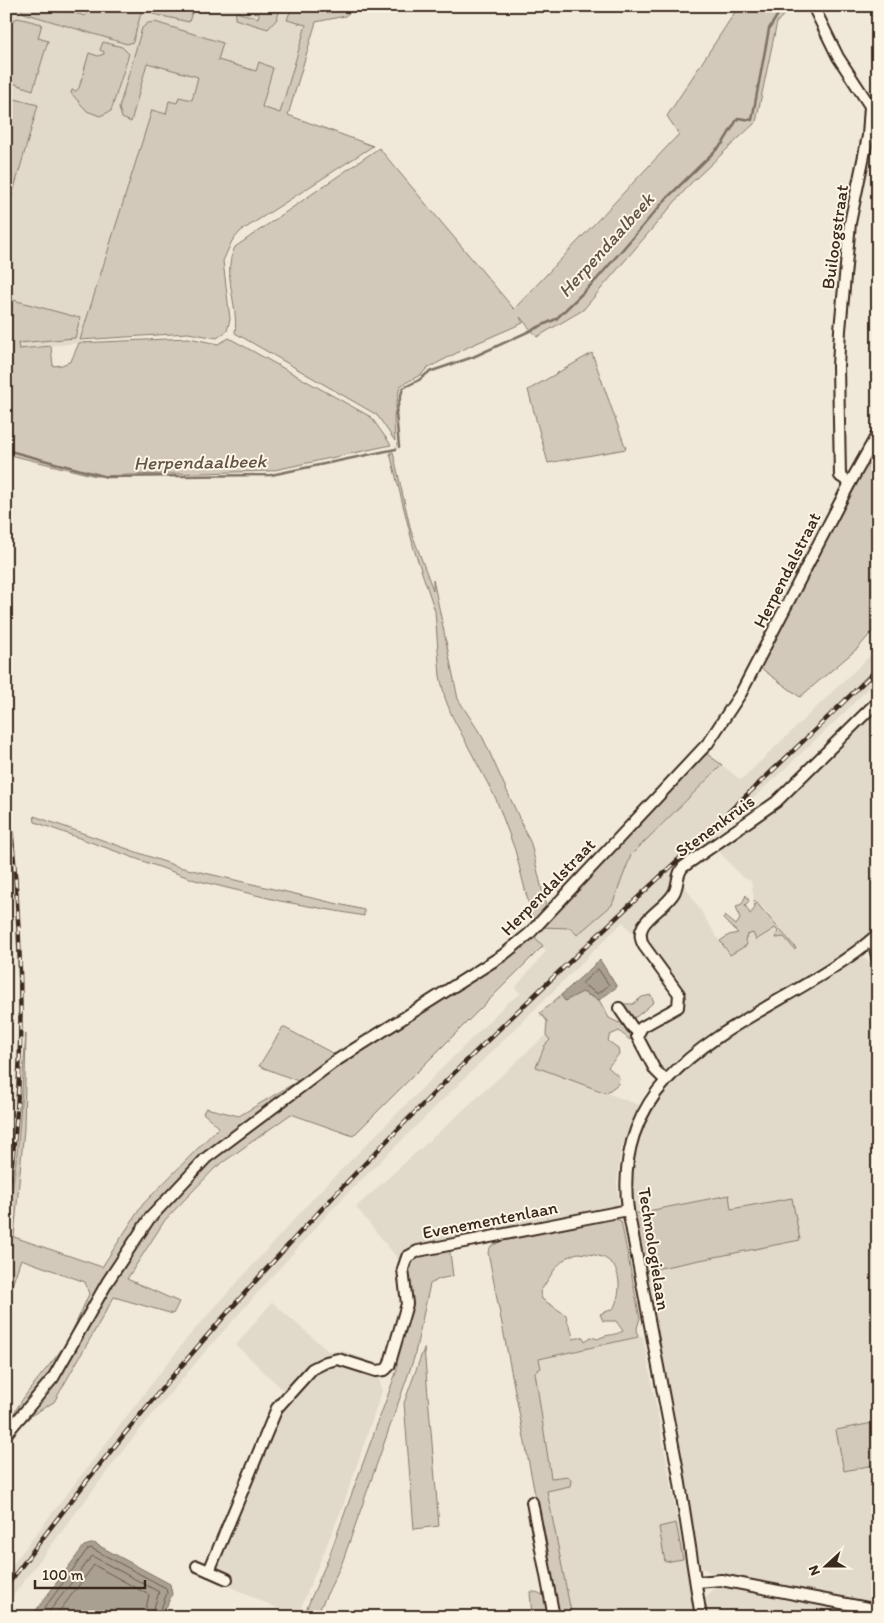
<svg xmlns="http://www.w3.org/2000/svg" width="884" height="1623" font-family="Itim,sans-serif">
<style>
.built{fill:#e1d9c9}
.green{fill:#d2c9ba;stroke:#867a6c;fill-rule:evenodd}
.water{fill:#aaa091;stroke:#7e7163}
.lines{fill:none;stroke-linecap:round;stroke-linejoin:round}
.shore{stroke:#67594c;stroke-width:1}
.stream{stroke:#7e7163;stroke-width:2.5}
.minor-casing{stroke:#3b2a1e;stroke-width:14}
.minor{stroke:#fcf5e5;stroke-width:10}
.rail-casing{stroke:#3b2a1e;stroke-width:4.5}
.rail{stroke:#fcf5e5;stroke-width:2.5;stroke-dasharray:8;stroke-linecap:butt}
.labels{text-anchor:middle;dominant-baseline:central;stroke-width:4;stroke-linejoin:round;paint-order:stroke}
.street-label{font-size:18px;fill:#3b2a1e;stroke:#fcf5e5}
.water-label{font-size:19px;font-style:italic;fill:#625346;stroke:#fcf5e5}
</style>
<rect width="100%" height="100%" fill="#f0e9d9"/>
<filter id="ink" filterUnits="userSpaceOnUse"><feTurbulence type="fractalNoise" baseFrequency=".02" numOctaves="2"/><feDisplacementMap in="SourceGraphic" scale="10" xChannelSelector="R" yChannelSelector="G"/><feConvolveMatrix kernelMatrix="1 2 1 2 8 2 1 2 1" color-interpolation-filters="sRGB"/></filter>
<g filter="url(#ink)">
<g class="built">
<polygon points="6,6 358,6 345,16 316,22 287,115 130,180 79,343 6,350"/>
<polygon points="878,648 878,678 843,714 676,871 728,955 747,945 745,939 747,935 753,933 756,940 775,928 795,950 796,948 768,913 754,900 751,881 741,876 716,848 776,806 878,704 878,926 818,971 681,1055 660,1076 637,1036 680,1001 644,946 623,922 335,1206 204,1353 128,1444 6,1605 6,1573 187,1338 318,1193 508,1002 521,994 515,988 546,951 533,935 539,926 630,856 722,765 741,780"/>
<polygon points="864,957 874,966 878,990 878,1422 837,1430 844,1471 878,1464 878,1606 710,1572 702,1568 697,1555 645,1271 799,1240 792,1199 731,1209 728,1195 633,1214 632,1209 633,1157 637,1143 654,1103 689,1062 857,959"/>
<polygon points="546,1035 551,1040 536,1067 639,1105 621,1150 617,1182 619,1211 398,1259 356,1207"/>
<polygon points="272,1302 328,1351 343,1351 376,1363 382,1391 343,1506 297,1617 202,1574 268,1417 284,1391 236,1345"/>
<polygon points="643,1336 693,1602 693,1617 572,1617 546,1491 569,1486 568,1476 551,1478 535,1372 541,1368 539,1359"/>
<polygon points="719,1587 838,1610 869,1617 708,1617 706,1598 714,1588"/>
</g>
<g class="green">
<polygon points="19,6 73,6 72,12 85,16 91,6 143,6 133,42 127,44 24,13"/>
<polygon points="150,6 183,6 193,9 189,22 153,14"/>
<polygon points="261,6 281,6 277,19 268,29 235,19 236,12 258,18"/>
<polygon points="305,6 358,6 345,16 316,22 288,115 373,146 241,231 232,241 223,261 230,319 227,331 217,338 188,333 80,340 152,110 166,114 169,101 177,103 179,97 192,100 198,77 147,63 131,122 122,118 119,108 142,28 148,23 155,22 223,43 218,60 256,71 259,62 273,68 262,107 280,113 306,25 287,20 290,12"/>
<path d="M 739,6 L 792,6 L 777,22 L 756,122 L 691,183 L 583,310 L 537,337 L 520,317 L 523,323 L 470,346 L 426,369 L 422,374 L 400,386 L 394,416 L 395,441 L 377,415 L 235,333 C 239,304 221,275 235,247 L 379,148 L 514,309 L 679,134 L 667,116 Z"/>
<polygon points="18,18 42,24 38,38 48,41 33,90 12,83 8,88 6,86 6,43 13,20"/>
<polygon points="103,42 122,47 129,54 111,111 100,116 87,111 71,93 72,90 76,91 79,88 89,53 98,56 104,54 104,52 100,50"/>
<polygon points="11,98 38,105 6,217 6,115"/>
<polygon points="6,298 80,318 75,338 18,343 19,349 51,346 53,366 62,365 71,361 79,343 189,338 218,344 229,338 371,417 391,445 270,471 96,476 6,454"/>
<polygon points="592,353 626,449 548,463 528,390"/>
<polygon points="878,438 878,625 858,648 800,697 758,666"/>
<polygon points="393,452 411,531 433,590 433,579 458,699 483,738 531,844 547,910 534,925 515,850 496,799 452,716 445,698 440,676 435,611 414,549 390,453"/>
<polygon points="703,751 722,765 631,855 612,905 577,935 571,928 538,927"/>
<polygon points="34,816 179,867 364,910 364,916 280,901 195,880 35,822"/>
<polygon points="746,895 749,901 745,905 750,914 755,908 754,900 796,948 795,950 784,937 776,938 778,931 775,928 756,940 753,933 747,935 745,940 747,945 730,955 720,941 729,935 738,933 723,919 725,916 736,925 740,919 736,906 742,904"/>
<path d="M 533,935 L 543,946 L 353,1136 L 291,1114 L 215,1168 L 165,1220 L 127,1279 L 179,1302 L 173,1314 L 114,1297 L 54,1402 L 32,1415 L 6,1439 C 6,1410 47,1371 64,1346 C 74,1330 81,1311 89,1294 L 85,1282 L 21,1259 L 6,1303 L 6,1238 L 18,1145 L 26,1033 L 24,1129 L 14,1237 L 102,1267 L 143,1204 L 219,1127 L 203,1113 L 206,1108 L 239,1116 L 298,1081 L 259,1066 L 283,1027 L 338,1056 Z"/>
<polygon points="582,992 599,1000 609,1018 619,1023 626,1019 638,1032 630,1040 619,1031 610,1035 608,1041 618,1048 619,1054 608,1067 619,1077 618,1084 606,1093 536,1067 545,1045 550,1040 546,1035 547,1021 540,1013 561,995 565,1001"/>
<polygon points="651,995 654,1002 636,1017 627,1018 621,1004 633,1004 642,997"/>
<polygon points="729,1195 731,1209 792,1198 800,1240 645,1271 633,1214"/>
<path d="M 613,1218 L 621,1221 L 640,1318 L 637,1328 L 638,1337 L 539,1359 L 541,1368 L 535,1372 L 551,1478 L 568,1476 L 571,1480 L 570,1486 L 547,1491 L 572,1617 L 568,1617 L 567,1613 L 558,1613 L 488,1252 L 491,1246 L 506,1239 ZM 578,1253 C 586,1254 594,1254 602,1257 C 623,1265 622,1293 613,1309 L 600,1314 L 603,1321 L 616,1321 L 623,1331 C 614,1336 606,1334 598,1339 L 591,1337 L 585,1341 L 583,1337 L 573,1339 C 573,1332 567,1323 566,1315 L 542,1299 L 540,1292 C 551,1276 558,1258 578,1253 Z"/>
<polygon points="449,1245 453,1276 439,1279 430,1284 414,1358 342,1563 316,1617 303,1617 328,1559 397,1370 397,1344 407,1304 407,1257"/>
<polygon points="424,1348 439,1526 414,1529 404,1403"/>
<polygon points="878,1422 878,1464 844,1471 836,1430"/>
<polygon points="676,1523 683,1559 665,1562 659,1527"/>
<path d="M 530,1592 C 543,1591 552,1600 547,1613 L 540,1617 L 532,1617 Z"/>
</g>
<g class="water">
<polygon points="600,960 617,987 599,1000 582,992 565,1001 561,995"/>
<polygon points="94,1543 170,1584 172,1594 162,1617 31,1617 84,1546"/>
</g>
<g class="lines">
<g class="shore">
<polygon points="598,969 609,985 598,994 582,984"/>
<polyline points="38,1617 87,1550 91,1548 166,1588 167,1593 158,1617"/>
<polyline points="45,1617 92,1556 159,1592 151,1617"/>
<polyline points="55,1617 94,1565 149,1595 144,1617"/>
</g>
<g class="stream">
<polyline points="399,447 396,413 403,388 419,380 429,372 473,357 556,319 597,279 666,199 723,143 738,118 752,120 769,29 783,6"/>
<polyline points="6,450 107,477 271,475 396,449"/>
</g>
<g class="minor-casing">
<g id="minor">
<polyline points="813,6 838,57 870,106 868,136 850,223 840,330 838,366 840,476 850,483"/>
<polyline points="870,941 875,947 878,961"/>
<polyline points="619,1008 632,1027 638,1032"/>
<path d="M 665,1080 L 655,1070 L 637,1036 L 642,1027 L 678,1007 L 679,994 L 644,946 C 630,922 663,912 674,893 C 679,884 676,875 683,867 L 776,802 L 878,701"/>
<polyline points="6,1434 53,1378 108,1281 149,1219 206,1158 334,1062 503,955 529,934 708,743 741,693 850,483 878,433"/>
<polyline points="532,1502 554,1617"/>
<polyline points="197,1566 209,1571 277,1408 312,1369 326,1362 338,1359 376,1371 385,1370 389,1366 407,1304 403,1269 407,1257 418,1251 628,1210"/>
<polyline points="209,1571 227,1579"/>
<polyline points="697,1582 721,1580 878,1610"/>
<path d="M 701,1617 L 678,1471 L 628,1210 C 607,1047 783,1019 878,934"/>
</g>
</g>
<use href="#minor" class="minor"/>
<g class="rail-casing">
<g id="rail">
<path d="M 6,783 C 23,924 28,1067 6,1207"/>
<path d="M 6,1587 C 138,1407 287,1239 445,1082 C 587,941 737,809 878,668"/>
</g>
</g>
<use href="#rail" class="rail"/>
</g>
</g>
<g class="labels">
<g class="street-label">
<text transform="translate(835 237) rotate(-82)">Builoogstraat</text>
<text transform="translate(787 570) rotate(-63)">Herpendalstraat</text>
<text transform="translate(715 826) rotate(-36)">Stenenkruis</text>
<text transform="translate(548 887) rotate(-46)">Herpendalstraat</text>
<text transform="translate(490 1220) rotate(-11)">Evenementenlaan</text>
<text transform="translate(654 1249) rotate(81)">Technologielaan</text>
</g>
<g class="water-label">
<text transform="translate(606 245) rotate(-48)">Herpendaalbeek</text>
<text transform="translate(200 462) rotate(-1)">Herpendaalbeek</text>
</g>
</g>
<rect width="884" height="1623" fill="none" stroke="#fcf5e5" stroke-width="25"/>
<rect x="12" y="12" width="859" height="1598" fill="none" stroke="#3b2a1e" stroke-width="2" filter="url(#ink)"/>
<g transform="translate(826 1566) rotate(249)" stroke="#fcf5e5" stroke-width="4" paint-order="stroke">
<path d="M0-4L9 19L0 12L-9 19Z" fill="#3b2a1e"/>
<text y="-8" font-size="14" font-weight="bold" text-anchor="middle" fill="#3b2a1e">N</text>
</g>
<path d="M35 1580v8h110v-8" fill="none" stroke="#3b2a1e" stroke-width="2.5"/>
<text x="42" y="1580" font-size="15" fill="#3b2a1e" stroke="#fcf5e5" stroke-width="4" paint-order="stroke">100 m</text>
</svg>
